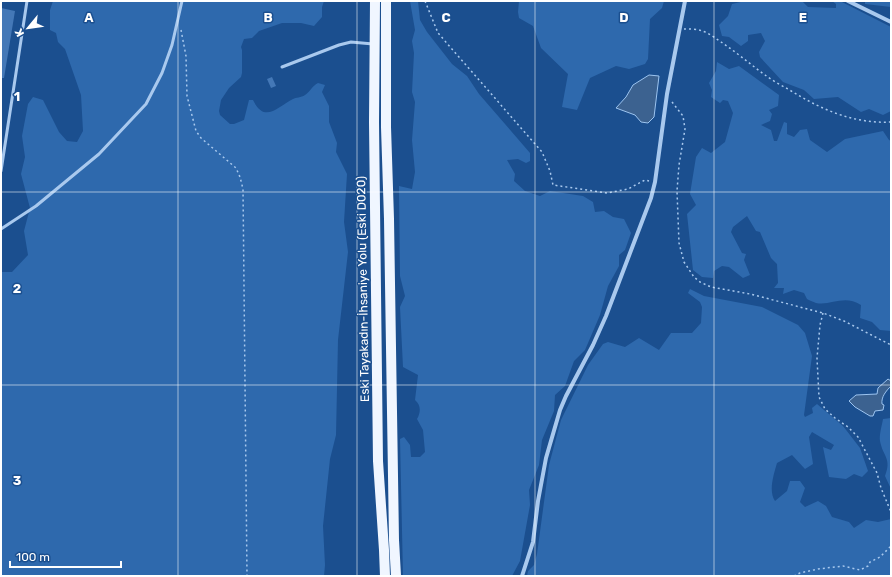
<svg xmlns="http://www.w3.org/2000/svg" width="892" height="577" font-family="Rubik,sans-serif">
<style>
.green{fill:#2e69ad}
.water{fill:#3c6290;stroke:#9cc4f0}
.building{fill:#4478b7}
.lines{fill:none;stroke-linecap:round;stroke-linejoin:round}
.path{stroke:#a9c9ee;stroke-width:1.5;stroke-dasharray:2 3;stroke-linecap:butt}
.lane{stroke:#a9c9ee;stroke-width:3}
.street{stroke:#a9c9ee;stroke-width:4}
.primary{stroke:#f0f6ff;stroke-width:10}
.grid{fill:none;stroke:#fff;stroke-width:1;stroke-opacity:0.55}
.labels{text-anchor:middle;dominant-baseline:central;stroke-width:3;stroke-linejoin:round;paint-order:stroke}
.street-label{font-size:12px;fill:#fff;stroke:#1b4f8f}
.grid-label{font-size:13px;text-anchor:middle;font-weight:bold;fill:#fff;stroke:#1b4f8f;stroke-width:3;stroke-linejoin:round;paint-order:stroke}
</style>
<rect width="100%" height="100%" fill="#1b4f8f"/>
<g class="green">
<path d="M 53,1 L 324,1 L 322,7 L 322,17 L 314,26 L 301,23 L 282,23 L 259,31 L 252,38 L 244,39 L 241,47 L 242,50 L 242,73 L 241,77 L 229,88 L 221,100 L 219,111 L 220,115 L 230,124 L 234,124 L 244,120 L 249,100 L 253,100 C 265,124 277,107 293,99 C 296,97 301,98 305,95 C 310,92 312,86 318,83 L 325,85 L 322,92 L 329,106 L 329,122 L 337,143 L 336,152 L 347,174 L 344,222 L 348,252 L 338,340 L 336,435 L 330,459 L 323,526 L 325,565 L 324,576 L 1,576 L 1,272 L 12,272 L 28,255 L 24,231 L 30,208 L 21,174 L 25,157 L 22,136 L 28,104 L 33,97 L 43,100 L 59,132 L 67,141 L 77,142 L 83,131 L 81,95 L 65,49 L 58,42 L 56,33 L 50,30 L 50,10 Z"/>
<path d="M 410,1 L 418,1 L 420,20 L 427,32 L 452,64 L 467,76 L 479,94 L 530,153 L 530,161 L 526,163 L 518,159 L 507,160 L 515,174 L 514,181 L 525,191 L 540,196 L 550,191 L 583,196 L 593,202 L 595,212 L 604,211 L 613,217 L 624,219 L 631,233 L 625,250 L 619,255 L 619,266 L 608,286 L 600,315 L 585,350 L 574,361 L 565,386 L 555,395 L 554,411 L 542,440 L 539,465 L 529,490 L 530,505 L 520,561 L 512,576 L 403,576 L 400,439 L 404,437 L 410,445 L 411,457 L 420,457 L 425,452 L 423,430 L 417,419 C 421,412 421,405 415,400 L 418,375 L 403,367 L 400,307 L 405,296 L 400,276 L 399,186 L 412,189 L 415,172 L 412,140 L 415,102 L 412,92 L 414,53 L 412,41 L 415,30 Z"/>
<polygon points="519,1 664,1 662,8 650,19 648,59 645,64 629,69 616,66 590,78 577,110 562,107 568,74 541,48 533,26 519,18 518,12"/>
<polygon points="745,1 802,1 808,7 836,8 836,4 832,1 840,1 891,27 891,111 883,115 869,109 861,112 838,97 814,99 804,90 783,82 760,57 759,52 765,41 761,33 748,35 748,41 741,46 729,37 722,36 719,25 728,16 732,4"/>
<polygon points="865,1 891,1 891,7 865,4"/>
<path d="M 717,62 L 729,69 L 739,66 L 779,95 L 778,106 L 769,110 L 772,114 L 770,121 L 761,125 L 771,130 L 774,141 L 777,141 L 784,122 L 787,123 L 787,134 L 794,137 L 800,130 L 807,129 L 810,140 L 827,152 L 845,139 L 883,131 L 889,140 L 891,141 L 891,331 L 880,330 L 872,322 L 860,318 L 861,305 C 844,294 831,306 816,303 C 813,302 809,300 807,299 L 804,293 L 794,290 L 783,294 L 784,288 L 774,288 L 778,283 L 777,264 L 771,258 L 760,232 L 756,231 L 747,216 L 733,227 L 731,232 L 742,253 L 746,254 L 744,260 L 750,275 L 743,278 L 729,267 L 722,266 L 714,271 L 713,278 L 702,277 L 693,270 L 687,214 L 696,205 L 690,194 L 696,157 L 702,148 L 711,153 L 725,142 L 733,113 L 728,101 L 723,100 L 720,103 L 711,97 L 712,90 L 709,83 L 716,71 Z"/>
<path d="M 690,289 L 704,296 L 762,307 L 798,325 L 805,333 L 812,356 L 804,415 L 805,417 L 813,413 L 812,408 L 817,404 L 843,426 L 860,448 L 868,471 L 862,477 L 854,474 L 846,479 L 829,477 L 823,447 L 831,450 L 834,445 L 812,432 L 809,437 L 813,464 L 805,469 L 792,455 L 777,463 C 774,474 768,491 775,501 L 787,491 L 790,481 L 800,481 L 805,488 L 800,502 L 805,507 L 818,501 L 826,506 L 832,517 L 849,522 L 854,528 L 866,520 L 878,522 L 891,519 L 891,576 L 527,576 L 528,571 L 534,565 L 537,554 L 549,465 L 561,420 L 588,365 L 603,344 L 608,342 L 625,347 L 639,338 L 659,350 L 671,333 L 692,333 L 701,323 L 702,307 L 700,302 L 688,293 Z"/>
<path d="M 891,418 L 891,489 L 885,476 C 892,458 883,457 880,441 C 879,435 882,425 883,419 Z"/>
</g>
<g class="water">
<polygon points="649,75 659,76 654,117 648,123 641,122 635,115 616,108 626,97 633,85"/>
<path d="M 888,379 L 891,381 L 891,386 C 886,391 881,397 882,404 L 884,405 L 883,410 L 875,411 L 873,416 L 870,416 L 855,407 L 849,401 L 856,395 L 877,394 L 878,388 Z"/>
</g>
<g class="building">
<polygon points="1,8 15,11 4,78 1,78"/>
<polygon points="272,77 276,86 271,88 267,79"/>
</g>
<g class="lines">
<g class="path">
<polyline points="425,1 438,33 542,152 550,171 553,185 607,193 628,189 645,180 649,181"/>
<path d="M 684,29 C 690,29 697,29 702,31 C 709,33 715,38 721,42 C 736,52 750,64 765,75 C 772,80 780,85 788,89 C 820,109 853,124 891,122"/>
<polyline points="181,30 186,56 187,96 196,131 201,138 236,168 240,177 243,189 247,576"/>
<polyline points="672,102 683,116 685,129 679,165 677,191 679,243 684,262 694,277 700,282 711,287 750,294 823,313 844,321 891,345"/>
<polyline points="823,313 820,325 817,358 819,397 825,409 835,418 848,427 858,437 877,473 881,488 891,512"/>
<polyline points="794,576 800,573 818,569 843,566 860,570 868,566 870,562 880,557 891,546"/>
</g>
<g class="lane">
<polyline points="282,67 339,45 351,42 373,44"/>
<polyline points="1,171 27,1"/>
<polyline points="1,229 36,206 99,154 146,104 162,73 172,45 182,1"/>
</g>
<g class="street">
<polyline points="848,1 891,22"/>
<polyline points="522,576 533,542 538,501 546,458 560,410 566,396 593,345 606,316 651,198 655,182 667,94 685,1"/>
</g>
<g class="primary">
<polyline points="375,1 374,122 378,461 384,550 385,576"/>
<polyline points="386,1 386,127 389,219 394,540 396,576"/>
</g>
</g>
<path class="grid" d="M 178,1 L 178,576M 357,1 L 357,576M 535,1 L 535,576M 714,1 L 714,576M 1,192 L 891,192M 1,385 L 891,385"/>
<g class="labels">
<g class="street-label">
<text transform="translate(363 289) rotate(-91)">Eski Tayakadın-İhsaniye Yolu (Eski D020)</text>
</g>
</g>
<g class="grid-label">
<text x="89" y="22">A</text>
<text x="268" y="22">B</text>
<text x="446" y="22">C</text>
<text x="624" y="22">D</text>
<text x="803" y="22">E</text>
<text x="17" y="101">1</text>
<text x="17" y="293">2</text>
<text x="17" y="485">3</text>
</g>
<rect width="892" height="577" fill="none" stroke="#ffffff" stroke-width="4"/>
<g transform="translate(28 28) rotate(241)" stroke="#1b4f8f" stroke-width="3" paint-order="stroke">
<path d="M0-3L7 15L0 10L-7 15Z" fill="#ffffff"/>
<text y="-6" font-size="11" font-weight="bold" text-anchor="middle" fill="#ffffff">K</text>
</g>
<path d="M10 561v6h111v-6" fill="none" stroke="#ffffff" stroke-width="2"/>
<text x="16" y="561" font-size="12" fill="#ffffff" stroke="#1b4f8f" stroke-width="3" paint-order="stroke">100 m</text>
</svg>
